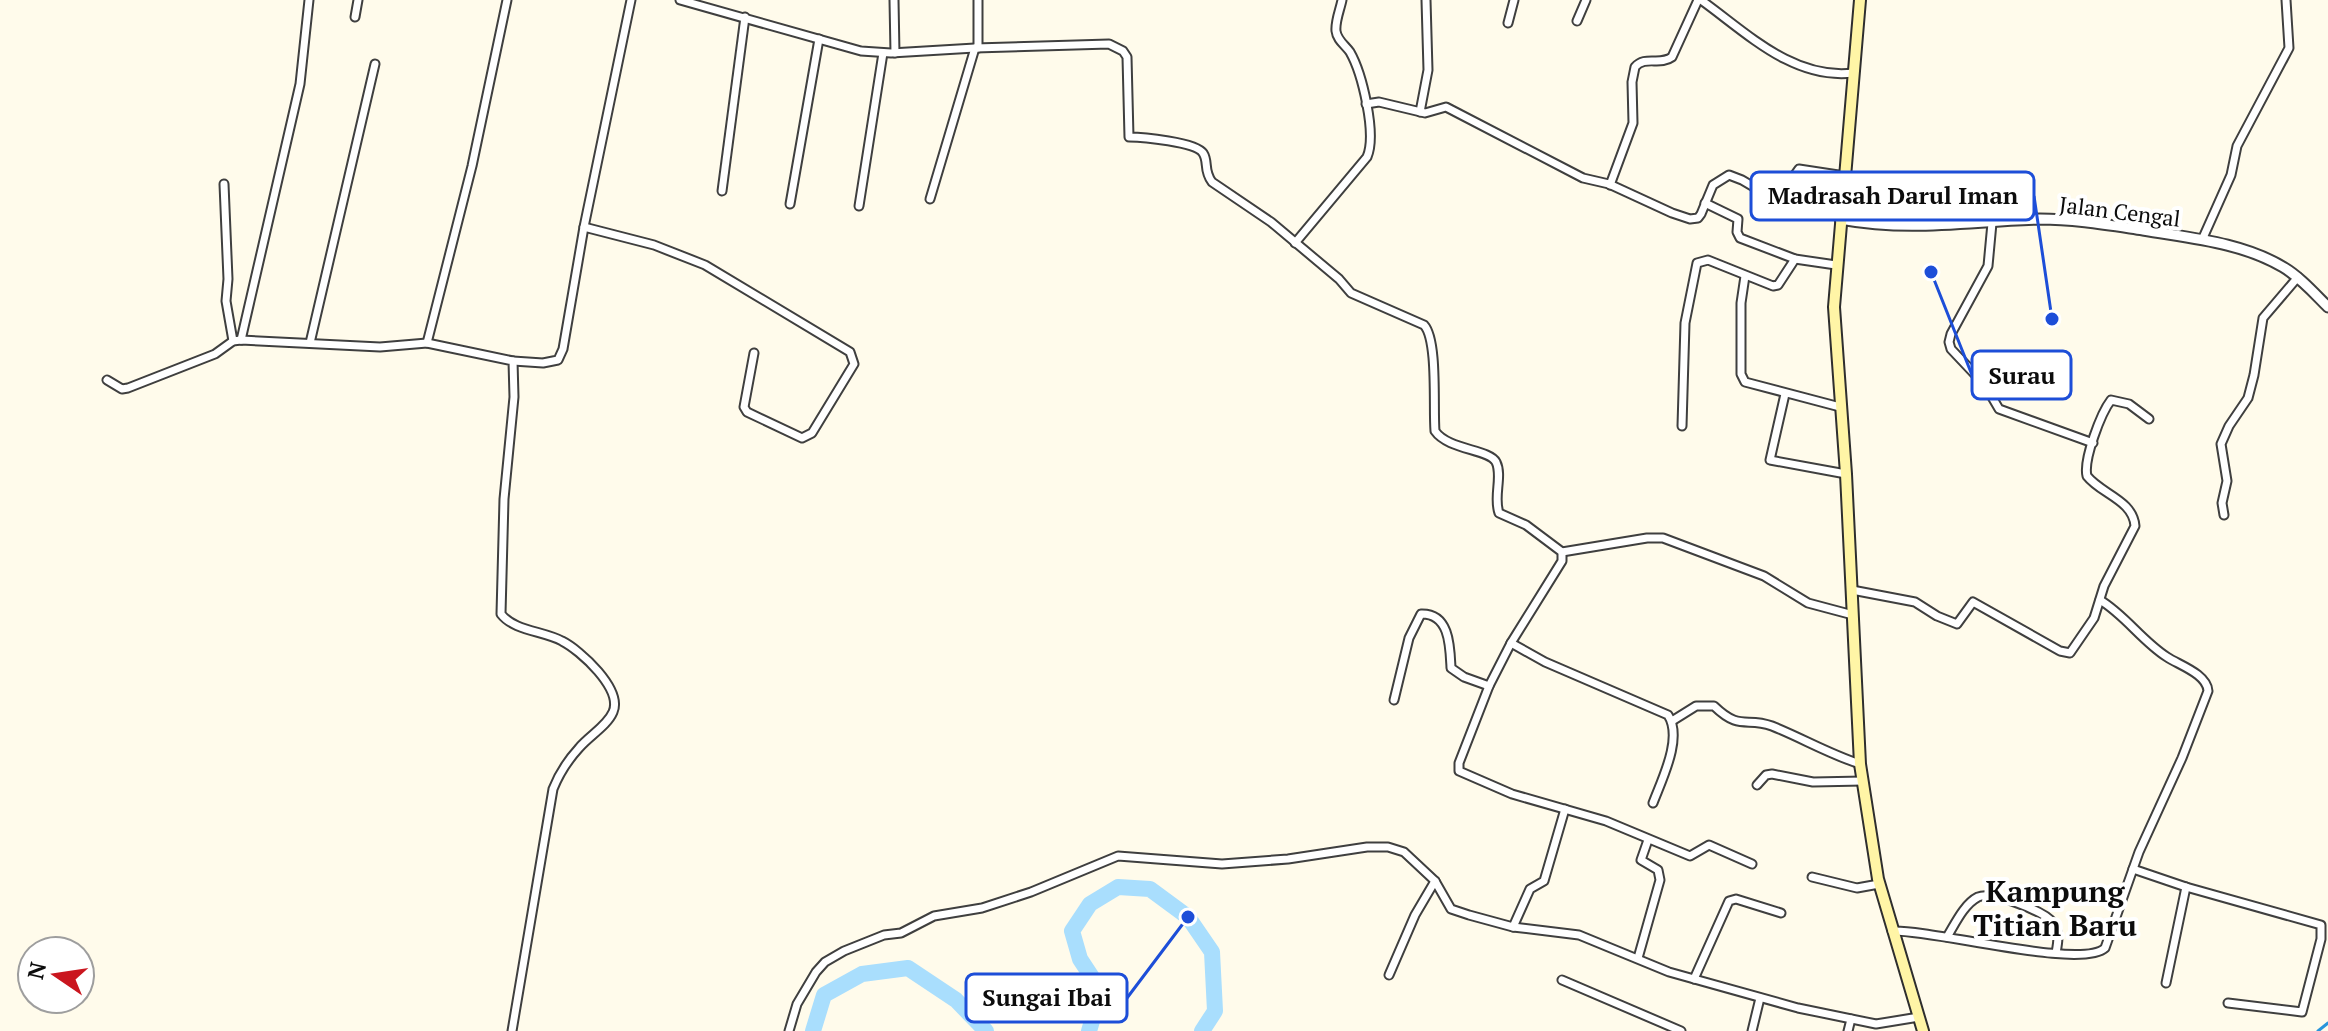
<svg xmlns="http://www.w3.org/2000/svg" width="2328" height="1031" font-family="'PT Serif',serif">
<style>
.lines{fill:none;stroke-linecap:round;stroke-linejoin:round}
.stream{stroke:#2995db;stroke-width:3}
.river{stroke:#a9defd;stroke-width:16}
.minor-casing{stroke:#3f3f3f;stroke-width:11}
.tertiary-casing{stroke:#3f3f3f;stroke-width:13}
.secondary-casing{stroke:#2e2e2e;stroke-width:14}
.minor{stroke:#fff;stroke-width:7}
.tertiary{stroke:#fff;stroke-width:9}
.secondary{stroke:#fff5a6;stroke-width:10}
.labels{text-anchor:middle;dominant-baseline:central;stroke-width:8;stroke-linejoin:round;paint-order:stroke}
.street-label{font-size:22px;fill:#0c0c0c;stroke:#fff}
.district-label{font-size:30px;font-weight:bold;fill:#0c0c0c;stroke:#fff}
.leader{fill:none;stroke:#1d4ed8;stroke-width:3}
.callout-dot{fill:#1d4ed8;stroke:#fff;stroke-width:3}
.callout{fill:#fff;stroke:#1d4ed8;stroke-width:3}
.callout-label{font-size:24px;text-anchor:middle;font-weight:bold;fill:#0c0c0c}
</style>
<rect width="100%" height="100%" fill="#fffbeb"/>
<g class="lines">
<polyline class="stream" points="2318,1031 2328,1023"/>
<g class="river">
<polyline points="813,1031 824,995 862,974 908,968 956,1000 986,1031"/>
<polyline points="1089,1031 1101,991 1080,959 1072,931 1090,904 1118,887 1150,889 1188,917 1212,952 1215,1011 1202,1031"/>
</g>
<g class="minor-casing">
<g id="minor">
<path d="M 507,0 L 472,166 L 427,343 L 513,361 L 514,397 L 504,499 L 501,614 C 514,631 544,631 562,641 C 580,650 623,689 613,712 C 607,726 589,736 579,748 C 568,760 559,774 553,789 L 512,1031"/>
<path d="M 680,0 L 861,51 L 891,53 L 975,48 L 1109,44 L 1123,51 L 1127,57 L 1129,137 C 1142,137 1196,142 1203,153 C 1209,162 1203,170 1212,182 L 1271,222 L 1339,279 L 1351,293 L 1424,325 C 1438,340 1433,408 1435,431 C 1448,450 1489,449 1496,462 C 1503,476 1493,497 1499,513 L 1526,525 L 1562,552 L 1562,561 L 1511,643 L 1489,686 L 1459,763 L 1459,771 L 1512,794 L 1606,821 L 1690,856 L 1709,845 L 1752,864"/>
<polyline points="894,0 895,53"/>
<polyline points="978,0 978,48"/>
<path d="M 1701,0 C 1747,33 1793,80 1853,73"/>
<polyline points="355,17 358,0"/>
<polyline points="1577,21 1586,0"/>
<polyline points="1508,23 1514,0"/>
<polyline points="1366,104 1379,102 1425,113 1446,107 1583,178 1609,184 1672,213 1690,219 1698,218 1701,214 1713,185 1729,175 1742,180 1781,203 1789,198 1794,176 1799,169 1845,176"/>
<polyline points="1420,112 1428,70 1426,0"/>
<polyline points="224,184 228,279 226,301 233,341"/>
<path d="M 1610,185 L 1633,123 L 1632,82 L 1635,67 C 1645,55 1660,66 1672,57 L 1698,0"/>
<polyline points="722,191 745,17"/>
<polyline points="930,199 975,48"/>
<polyline points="1705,203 1738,219 1737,232 1740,238 1795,259 1836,265"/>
<polyline points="790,204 819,39"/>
<polyline points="859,206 883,53"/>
<polyline points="1992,223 1988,266 1951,334 1949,342 1951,349 1985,385 1999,409 2093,443"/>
<polyline points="584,227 654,245 705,265 850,352 854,364 812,433 802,438 747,412 744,407 754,353"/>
<polyline points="2202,240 2231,175 2237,146 2289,48 2286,0"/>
<path d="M 1295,243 L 1367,157 C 1377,134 1362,73 1350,52 C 1345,45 1337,40 1336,31 C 1335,21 1340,10 1342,0"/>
<polyline points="1745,276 1741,303 1741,374 1745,382 1840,407"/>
<polyline points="241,340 300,84 309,0"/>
<polyline points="310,343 375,64"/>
<polyline points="513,361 543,363 558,360 563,349 584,227 631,0"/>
<polyline points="107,380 122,389 128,388 215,354 233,341 241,340 380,347 427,343"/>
<polyline points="1985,385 2007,371 2066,359"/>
<polyline points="1785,394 1770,460 1846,474"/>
<polyline points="1682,426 1685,323 1697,263 1708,260 1773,286 1778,285 1795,259"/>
<polyline points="2224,515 2222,503 2227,481 2221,444 2229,426 2248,398 2254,375 2263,318 2298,277"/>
<polyline points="1562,552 1647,538 1663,538 1764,576 1808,603 1853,615"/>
<path d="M 1852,590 L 1915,602 L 1937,616 L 1957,624 L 1973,602 L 2060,651 L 2070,653 L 2094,618 L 2104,586 L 2135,526 C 2133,500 2101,494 2087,476 C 2083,460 2101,413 2111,400 L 2129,404 L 2149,419"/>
<path d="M 1511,643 L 1545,662 L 1668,715 C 1683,738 1662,779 1653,803"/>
<path d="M 1394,700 L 1409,638 L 1421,614 C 1450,613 1450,647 1451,668 L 1464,677 L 1489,686"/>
<path d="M 1672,721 L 1696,706 L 1714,706 C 1741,732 1746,716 1772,726 C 1802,738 1829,754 1860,764"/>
<polyline points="1757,785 1766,775 1772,774 1813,782 1863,781"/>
<polyline points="2133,869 2186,887 2321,925 2321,939 2302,1012 2228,1003"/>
<polyline points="1812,877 1857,888 1879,884"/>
<polyline points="1513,927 1530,889 1544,881 1565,809"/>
<path d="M 1892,931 C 1932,929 2081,970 2105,948 L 2139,852 L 2182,758 L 2208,691 C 2207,674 2179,665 2167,657 C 2142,641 2125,615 2100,600"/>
<path d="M 1947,937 C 1955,924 1964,904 1978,897 C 1992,891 2045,911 2053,923 C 2060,933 2058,942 2056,953"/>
<polyline points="1638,958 1660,880 1658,870 1641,860 1648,840"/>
<polyline points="1389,975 1415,915 1435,881"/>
<polyline points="1694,979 1729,901 1736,899 1781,913"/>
<polyline points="1562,980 1681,1031"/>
<polyline points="2166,983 2186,887"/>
<polyline points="789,1031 797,1004 816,972 825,962 844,951 884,935 901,933 934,916 982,908 1031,892 1118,856 1222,864 1288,859 1367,847 1388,847 1404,852 1435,881 1451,909 1469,915 1513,927 1579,935 1669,972 1798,1008 1876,1024 1919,1017"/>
<polyline points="1752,1031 1760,998"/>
<polyline points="1848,1031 1851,1019"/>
</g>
</g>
<g class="tertiary-casing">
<path id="tertiary" d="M 1840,219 C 1912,232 1968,221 2040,219 C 2074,219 2109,225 2143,230 C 2189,238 2241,242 2283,267 C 2300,277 2314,293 2328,307"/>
</g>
<g class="secondary-casing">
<polyline id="secondary" points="1860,0 1834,307 1846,474 1860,764 1878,879 1923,1031"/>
</g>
<use href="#minor" class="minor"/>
<use href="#tertiary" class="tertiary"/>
<use href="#secondary" class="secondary"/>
</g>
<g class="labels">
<g class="street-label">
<text transform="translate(2120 211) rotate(7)">Jalan Cengal</text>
</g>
<g class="district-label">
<text x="2055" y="891">Kampung<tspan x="2055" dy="34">Titian Baru</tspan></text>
</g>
</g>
<path class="leader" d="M2052 319L2034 196M1931 272L1972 375M1188 917L1127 998"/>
<g class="callout-dot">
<circle cx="2052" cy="319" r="8"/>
<circle cx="1931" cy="272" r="8"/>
<circle cx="1188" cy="917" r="8"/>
</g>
<g class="callout">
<rect x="1751" y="172" width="283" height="48" rx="8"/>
<rect x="1972" y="351" width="99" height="48" rx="8"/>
<rect x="966" y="974" width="161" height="48" rx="8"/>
</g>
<g class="callout-label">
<text x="1893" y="204">Madrasah Darul Iman</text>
<text x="2022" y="384">Surau</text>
<text x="1047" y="1006">Sungai Ibai</text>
</g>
<g transform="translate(56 975) rotate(283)"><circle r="38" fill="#ffffff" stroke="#9e9e9e" stroke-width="2"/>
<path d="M0-6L14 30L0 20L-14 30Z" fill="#ca161f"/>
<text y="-12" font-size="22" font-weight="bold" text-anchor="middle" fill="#0c0c0c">N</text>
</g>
</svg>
